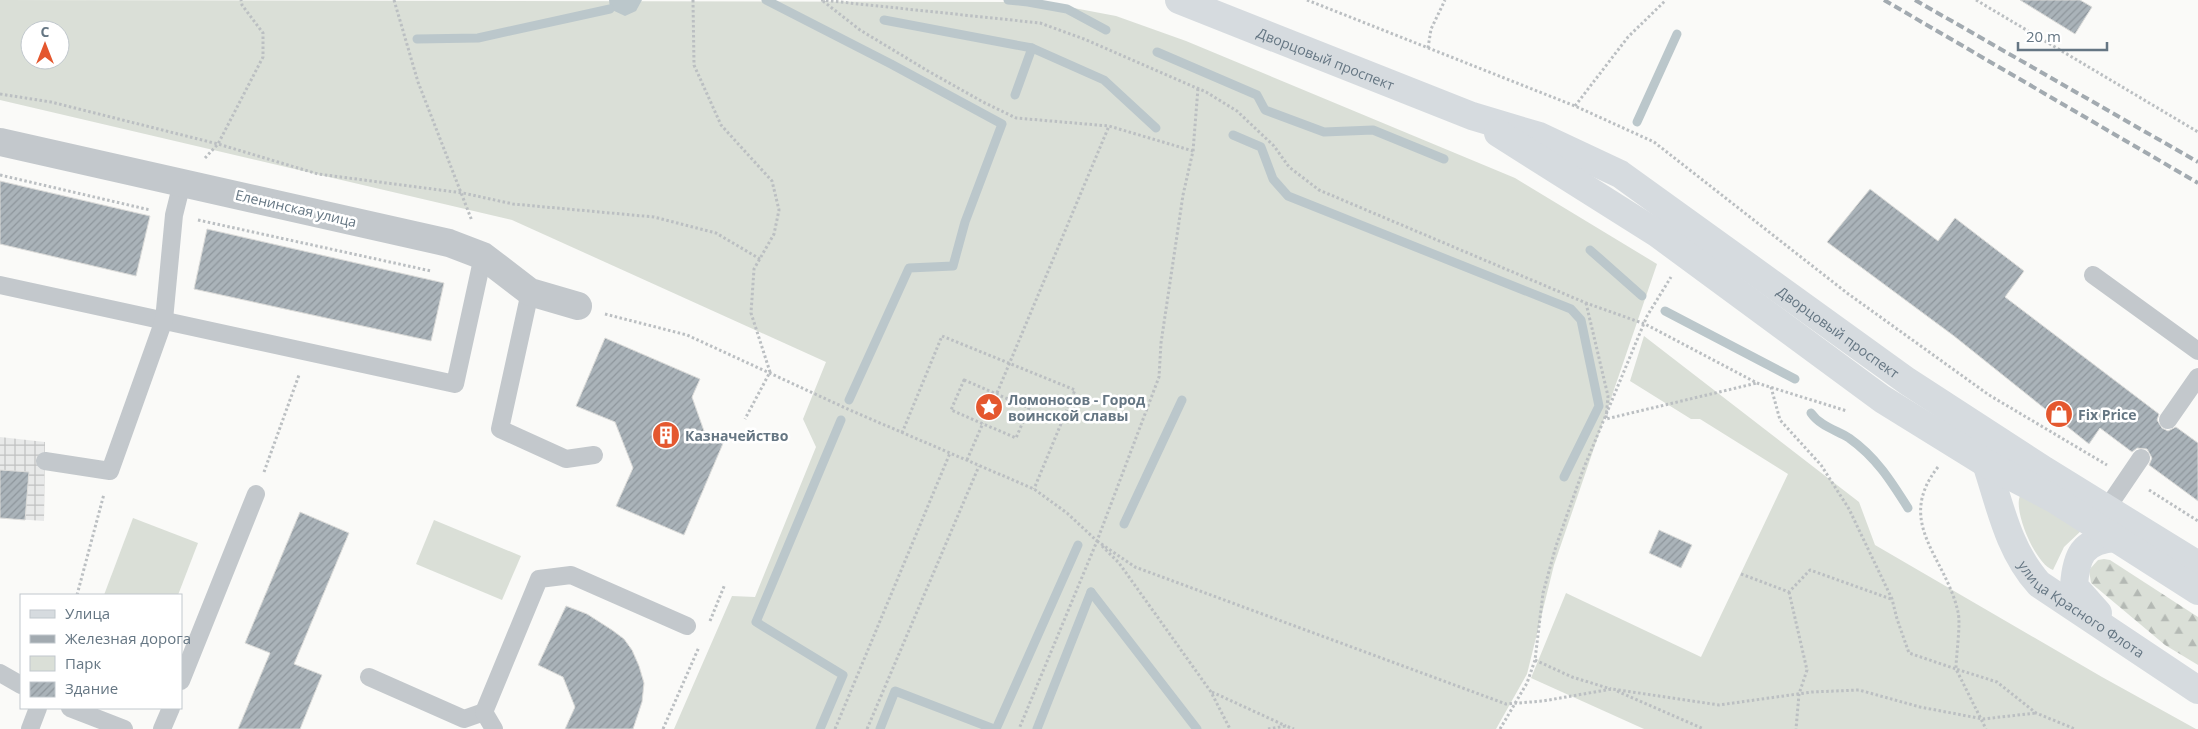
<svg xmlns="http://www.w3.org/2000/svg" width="2198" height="729" font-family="'Open Sans',sans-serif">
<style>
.industrial{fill:url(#industrial-grid)}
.green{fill:#dadfd7;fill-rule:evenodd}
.forest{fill:url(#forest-firs)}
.water{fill:#bbc7cb}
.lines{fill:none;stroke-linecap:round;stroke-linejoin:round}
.stream{stroke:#bbc7cb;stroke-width:9}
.building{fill:url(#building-hatch);stroke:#dcdcda}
.path{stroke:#bbbfc2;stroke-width:3;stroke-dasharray:2.5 2.5;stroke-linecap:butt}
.lane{stroke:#c3c8cc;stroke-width:18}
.street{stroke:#c3c8cc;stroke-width:28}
.secondary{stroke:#d6dbdf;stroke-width:28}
.primary{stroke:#d6dbdf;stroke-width:28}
.rail{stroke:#a2aab0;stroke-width:4;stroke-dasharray:8 4;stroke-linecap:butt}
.labels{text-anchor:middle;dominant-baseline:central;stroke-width:5;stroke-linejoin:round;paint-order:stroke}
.street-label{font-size:14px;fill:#657683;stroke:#fff}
.poi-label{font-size:14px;font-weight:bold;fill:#657683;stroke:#fff;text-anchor:start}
</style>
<defs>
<pattern id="industrial-grid" width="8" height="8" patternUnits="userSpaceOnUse" patternTransform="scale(1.25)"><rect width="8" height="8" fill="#e8e9e9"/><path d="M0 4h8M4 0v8" fill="none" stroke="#c0c1c2"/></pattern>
<pattern id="forest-firs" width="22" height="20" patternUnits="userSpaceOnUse" patternTransform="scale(1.25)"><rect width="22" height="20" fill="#dadfd7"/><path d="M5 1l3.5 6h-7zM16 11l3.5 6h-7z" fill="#b4b9b4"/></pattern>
<pattern id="building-hatch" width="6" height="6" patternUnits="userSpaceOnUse" patternTransform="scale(1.25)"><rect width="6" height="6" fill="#aab3b9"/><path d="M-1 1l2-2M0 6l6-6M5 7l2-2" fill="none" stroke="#8e969c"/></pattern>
</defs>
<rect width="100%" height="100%" fill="#fafaf8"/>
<polygon class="industrial" points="0,437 45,442 44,521 0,518"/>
<g class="green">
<path d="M 0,0 L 1042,2 L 1116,16 L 1186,41 L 1515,178 L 1657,264 L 1554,565 L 1527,674 L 1496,729 L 674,729 L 732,596 L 755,597 L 816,447 L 803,419 L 826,362 L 512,220 L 0,100 ZM 30,30 L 60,30 L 60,60 L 30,60 Z"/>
<polygon points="1644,336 1859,502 1875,545 2102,677 2196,729 1644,729 1531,678 1566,593 1701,657 1788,474 1700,419 1691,419 1630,381"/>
<path d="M 2020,496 L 2083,529 L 2064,547 L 2053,570 C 2036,565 2013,511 2020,496 Z"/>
<polygon points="133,518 198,543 178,595 104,595"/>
<polygon points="434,520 521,556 502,600 416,564"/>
</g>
<polygon class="forest" points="2104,559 2110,560 2198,617 2198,665 2165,645 2091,583 2089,570 2098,560"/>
<polygon class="water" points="609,0 642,0 636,11 625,16 610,9"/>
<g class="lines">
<g class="stream">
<polyline points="766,0 891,64 1002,124 965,222 953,266 909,268 849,400"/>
<polyline points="1008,0 1028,2 1067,9 1106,30"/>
<polyline points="884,20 1032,48 1104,80 1156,128"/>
<polyline points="417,39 478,38 610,9"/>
<polyline points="1157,52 1257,95 1265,110 1324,132 1373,130 1444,159"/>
<polyline points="1015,95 1032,48"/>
<polyline points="1637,122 1677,34"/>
<polyline points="1233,135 1261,147 1273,179 1288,196 1571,309 1581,320 1599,406 1564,477"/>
<polyline points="1590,250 1642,296"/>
<polyline points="1665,311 1795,379"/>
<path d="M 1811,413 C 1820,426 1836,430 1849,438 C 1876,457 1891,481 1908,508"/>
<polyline points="1124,524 1182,400"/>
<polyline points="1091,592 1197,729"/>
<polyline points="820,729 843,675 756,622 841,420"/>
<polyline points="880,729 895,691 994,729"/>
<polyline points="996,729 1078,545"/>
<polyline points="1037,729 1091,592"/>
</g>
</g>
<g class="building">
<polygon points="2020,0 2080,0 2092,7 2075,34"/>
<polygon points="0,181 150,216 136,276 0,244"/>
<polygon points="1870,189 1938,241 1955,218 2024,271 2005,297 2159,414 2157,420 2162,428 2168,431 2176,427 2198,443 2198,501 2149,465 2152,458 2147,449 2137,448 2132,452 2100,428 2089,444 1954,336 1827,242"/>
<polygon points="207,229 444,283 431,341 194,289"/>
<polygon points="605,338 700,379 692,397 704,431 724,441 684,535 616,506 633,468 615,422 576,406"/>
<polygon points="0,470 29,472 25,520 0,518"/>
<polygon points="300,512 349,533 294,664 322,675 300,729 238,729 270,653 245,643"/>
<polygon points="1659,530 1692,545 1681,568 1649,553"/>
<polygon points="566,606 587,614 612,630 624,639 632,650 639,666 644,683 642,702 633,729 565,729 575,707 563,677 538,665"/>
</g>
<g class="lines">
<g class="path">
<polyline points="394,0 418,82 472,221"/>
<polyline points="693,0 694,65 721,125 772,181 779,210 774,234 754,269 751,313 770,372 745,419"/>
<polyline points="821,0 1040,23 1084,39 1206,92 1237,111 1274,146 1289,167 1319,190 1586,303 1645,324 1757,383 1847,411"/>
<polyline points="1307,0 1575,106 1654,142 1847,293 1989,395 2107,465"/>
<polyline points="1976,0 2198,132"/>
<polyline points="823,1 860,30 928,71 983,102 1016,118 1109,126 1193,151 1183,195 1161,343 1159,377 1097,541 1019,729"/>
<polyline points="1428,48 1431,29 1445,0"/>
<polyline points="0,94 51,102 218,144 318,174 463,193 513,204 654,217 716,233 760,259"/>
<polyline points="1575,106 1628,37 1666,0"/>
<polyline points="1193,151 1198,88"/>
<polyline points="205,158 218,144 263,57 263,33 242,5 241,0"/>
<polyline points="0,175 150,210"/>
<polyline points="198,220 431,271"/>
<polyline points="1586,303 1608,396 1606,419 1757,383"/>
<polyline points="605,314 687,335 852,411 1034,489 1067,513 1097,541"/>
<polygon points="964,380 1029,408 1016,438 951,410"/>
<polyline points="1771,387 1780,420 1821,465 1849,509 1892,599 1897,619 1909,653 1956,669 1986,729"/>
<polyline points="997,393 1109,126"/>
<polyline points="902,433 942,336 1075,390 1034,489"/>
<polyline points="967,460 983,423"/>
<path d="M 1938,467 C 1894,523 1946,557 1958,612 C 1961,624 1956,655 1956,669 L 1997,682 L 2036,713 L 2075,729"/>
<polyline points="264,472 299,375"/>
<polyline points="2149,490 2198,521"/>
<polyline points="1097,541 1135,567 1506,704 1543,701 1612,689 1719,705 1812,692 1859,690 1920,707 1983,719 2036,713"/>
<polyline points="1102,546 1119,563 1211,692 1230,729"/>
<polyline points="1741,574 1789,592 1810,570 1891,599"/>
<polyline points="1789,592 1807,670 1799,694 1796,729"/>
<polyline points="77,595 104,494"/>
<polyline points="710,621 725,584"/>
<polyline points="1535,660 1572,677 1611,689"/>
<polyline points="1617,691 1704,729"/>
<polyline points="1212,692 1286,726"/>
<polyline points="663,729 699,647"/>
<polyline points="835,729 950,453"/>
<polyline points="867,729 979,466"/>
<polyline points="1268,729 1286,726 1294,729"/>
<polyline points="1500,729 1527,683 1535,660 1543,593 1556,546 1583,470 1647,316 1671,277"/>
</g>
<g class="lane">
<polyline points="2093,275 2198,351"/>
<polyline points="0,285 455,384 483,256"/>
<polyline points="530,292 500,429 566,459 594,455"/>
<polyline points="2168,420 2198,377"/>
<polyline points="45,461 110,471 164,320 174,215 182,183"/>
<polyline points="2107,508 2141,458"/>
<polyline points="0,673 21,685"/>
<polyline points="369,677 464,719 484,712"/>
<polyline points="181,681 256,494"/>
<polyline points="70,708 124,729"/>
<polyline points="30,729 38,708"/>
<polyline points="162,729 171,708"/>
<polyline points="494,729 484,712 539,579 571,575 687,626"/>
</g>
<polyline class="street" points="0,142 449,243 483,256 530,292 578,306"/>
<g class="secondary">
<path id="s1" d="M 1980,446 C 1998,493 2004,545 2039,584 L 2198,690"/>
<path d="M 2098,613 L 2074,586 C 2076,556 2082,541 2115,538"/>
</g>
<g class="primary">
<path id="s2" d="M 1179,0 L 1472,116 L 1539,136 L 1620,174 L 1907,381 L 2044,470 L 2198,565"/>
<polyline points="1498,133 1658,234 1882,399 1987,464 2054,499 2198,591"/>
</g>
<g class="rail">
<polyline points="1884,0 2198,183"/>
<polyline points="1915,0 2198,162"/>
</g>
</g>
<defs>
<g id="sight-disc" transform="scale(1.4375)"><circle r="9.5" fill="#e4572e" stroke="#fff"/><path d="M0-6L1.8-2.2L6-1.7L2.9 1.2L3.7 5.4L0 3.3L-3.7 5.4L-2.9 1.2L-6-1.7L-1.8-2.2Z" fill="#fff"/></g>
<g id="shop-disc" transform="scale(1.4375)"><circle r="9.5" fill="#e4572e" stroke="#fff"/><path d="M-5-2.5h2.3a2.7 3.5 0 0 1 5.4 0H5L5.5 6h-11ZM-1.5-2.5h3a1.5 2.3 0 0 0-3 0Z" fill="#fff"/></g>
<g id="building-disc" transform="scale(1.4375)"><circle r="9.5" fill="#e4572e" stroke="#fff"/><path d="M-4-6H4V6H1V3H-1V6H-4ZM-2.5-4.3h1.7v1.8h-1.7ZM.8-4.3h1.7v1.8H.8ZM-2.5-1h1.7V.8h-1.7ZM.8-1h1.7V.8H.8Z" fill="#fff"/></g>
</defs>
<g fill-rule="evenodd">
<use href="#sight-disc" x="989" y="407"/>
<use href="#shop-disc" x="2059" y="414"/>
<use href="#building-disc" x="666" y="435"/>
</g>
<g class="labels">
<g class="street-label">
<text stroke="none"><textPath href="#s2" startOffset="158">Дворцовый проспект</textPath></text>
<text transform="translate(296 208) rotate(13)">Еленинская улица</text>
<text stroke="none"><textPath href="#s2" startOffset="744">Дворцовый проспект</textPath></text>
<text stroke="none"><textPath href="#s1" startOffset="200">улица Красного Флота</textPath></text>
</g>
<g class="poi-label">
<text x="1008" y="399">Ломоносов - Город<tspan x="1008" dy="16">воинской славы</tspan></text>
<text x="2078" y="414">Fix Price</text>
<text x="685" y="435">Казначейство</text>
</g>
</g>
<rect x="20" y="594" width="162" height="115" fill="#ffffff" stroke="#c1c8cd"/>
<rect x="30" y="610" width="25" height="8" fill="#d6dbdf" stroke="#c1c8cd"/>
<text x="65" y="619" font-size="15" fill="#657683">Улица</text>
<rect x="30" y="635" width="25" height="8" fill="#a2aab0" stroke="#c1c8cd"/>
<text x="65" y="644" font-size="15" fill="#657683">Железная дорога</text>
<rect x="30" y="656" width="25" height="15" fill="#dadfd7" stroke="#c1c8cd"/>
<text x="65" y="669" font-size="15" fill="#657683">Парк</text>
<rect x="30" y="682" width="25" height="15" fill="url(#building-hatch)" stroke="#c1c8cd"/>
<text x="65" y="694" font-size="15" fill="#657683">Здание</text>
<g transform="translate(45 45)"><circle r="24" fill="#ffffff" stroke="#c1c8cd"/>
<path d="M0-4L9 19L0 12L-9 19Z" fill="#e4572e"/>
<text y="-8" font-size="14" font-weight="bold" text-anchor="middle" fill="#657683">С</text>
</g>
<path d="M2018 42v8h89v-8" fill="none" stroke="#657683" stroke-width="2.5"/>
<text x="2026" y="42" font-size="15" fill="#657683" stroke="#ffffff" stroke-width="4" paint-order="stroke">20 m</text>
</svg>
